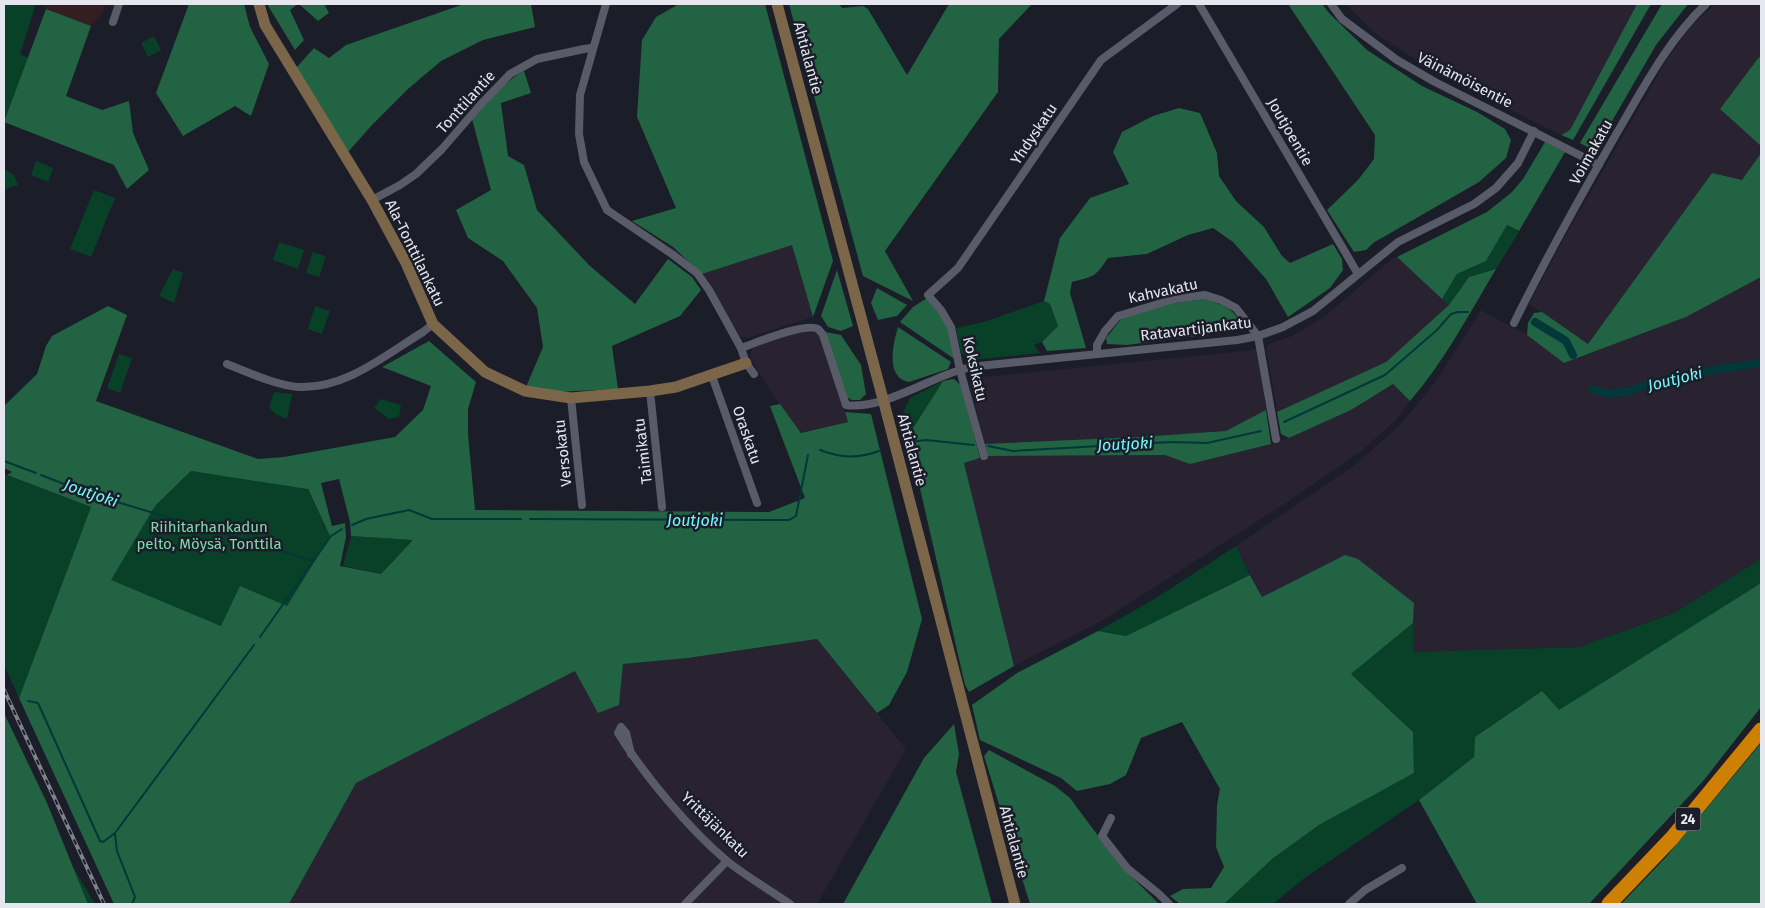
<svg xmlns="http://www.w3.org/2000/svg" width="1765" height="908" font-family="'Fira Sans',sans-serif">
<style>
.commercial{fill:#331f21}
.industrial{fill:#282231}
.green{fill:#084128}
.forest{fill:#216342;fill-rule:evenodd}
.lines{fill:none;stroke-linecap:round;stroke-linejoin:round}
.stream{stroke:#023839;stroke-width:2}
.canal{stroke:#023839;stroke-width:8}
.street{stroke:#595b68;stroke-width:8}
.secondary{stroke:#7c664a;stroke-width:11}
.highway{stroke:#ce8003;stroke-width:15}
.rail-casing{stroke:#81838c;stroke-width:4}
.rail{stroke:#1b1d28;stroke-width:2;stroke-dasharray:5.5;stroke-linecap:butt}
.labels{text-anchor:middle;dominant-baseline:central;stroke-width:5;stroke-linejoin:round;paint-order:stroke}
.shield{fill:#1b1d28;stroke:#a8aab3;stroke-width:1}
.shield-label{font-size:14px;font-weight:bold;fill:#e5e6ee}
.street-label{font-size:15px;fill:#e5e6ee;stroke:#1b1d28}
.park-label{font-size:15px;fill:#7edba8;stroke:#1b1d28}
.water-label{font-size:16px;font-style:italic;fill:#73f8f9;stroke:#1b1d28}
</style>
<rect width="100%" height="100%" fill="#1b1d28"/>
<polygon class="commercial" points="45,4 106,4 101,16 91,26 46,9"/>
<g class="industrial">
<polygon points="1346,4 1637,4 1570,130 1561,135 1436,73 1372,31"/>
<polygon points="1715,4 1761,4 1761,58 1759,57 1720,109 1761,146 1761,153 1742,180 1712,173 1588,344 1529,304 1564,238 1666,61 1691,26"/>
<polygon points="792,245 813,317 747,338 739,336 712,287 702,274"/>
<polygon points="1397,257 1449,305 1386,362 1277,412 1266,347 1271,343 1292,336 1324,317 1393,258"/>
<polygon points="1761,277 1761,559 1674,613 1579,647 1412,652 1414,603 1345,555 1262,597 1236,546 1355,465 1400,425 1437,380 1481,310 1527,335 1565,363 1686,317"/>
<polygon points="811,332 818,333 822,337 848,422 800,433 769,389 750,357 752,348 796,333"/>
<polygon points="1257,348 1271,444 1289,438 1351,410 1393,384 1410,401 1394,422 1361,451 1289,501 1103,620 1014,666 964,463 988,456 969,382 972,378 1246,351"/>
<polygon points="817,639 906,749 817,904 289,904 356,783 575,671 619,705 623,664 688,658"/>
</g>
<g class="green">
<polygon points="4,4 36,4 20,54 28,58 4,122"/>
<polygon points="154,36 161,50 148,57 141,43"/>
<polygon points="36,161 53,168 48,182 31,175"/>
<polygon points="5,170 14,175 18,185 6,189 4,188"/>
<polygon points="94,190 115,198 91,257 70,249"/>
<polygon points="1507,225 1519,232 1496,269 1469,277 1449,305 1442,299 1457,274 1486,261"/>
<polygon points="279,242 304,250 298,269 273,260"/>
<polygon points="313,252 326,256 319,277 306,273"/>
<polygon points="173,269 183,273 174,303 159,296"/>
<polygon points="1044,301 1050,304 1058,326 1042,342 1034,345 1040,353 972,360 961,353 956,328 984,322"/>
<polygon points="315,306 330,311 322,334 308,329"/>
<polygon points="119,354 132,358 120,393 107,388"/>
<polygon points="943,381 908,436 903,413 910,398"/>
<polygon points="274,392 292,394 287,419 275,414 269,407"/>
<polygon points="381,399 401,405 399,417 389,419 374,408"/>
<polygon points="191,471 255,479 307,488 330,536 287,606 221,626 110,580 155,506"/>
<polygon points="4,474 91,507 19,698 4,665"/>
<polygon points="351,536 413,540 381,574 343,566"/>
<polygon points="1236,546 1250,575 1126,636 1098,631 1156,598"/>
<polygon points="1761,559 1761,583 1558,711 1542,691 1475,737 1474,757 1419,800 1302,880 1273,904 1224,904 1272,859 1319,825 1414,773 1413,732 1351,674 1413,623 1413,652 1579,647 1674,613"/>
<polygon points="73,867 95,904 88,904"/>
</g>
<g class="forest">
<polygon points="189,4 244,4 250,27 269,64 251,116 235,106 183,136 156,93"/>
<polygon points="267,4 298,4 290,10 304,40 295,50"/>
<polygon points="299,4 324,4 329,13 318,21"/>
<polygon points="464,4 531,4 535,27 483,40 441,61 408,89 372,125 348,152 296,68 314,48 329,58 346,45"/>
<polygon points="679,4 765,4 833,261 813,317 792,245 702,274 673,247 632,221 676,208 637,117 642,40 656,17"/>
<polygon points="789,4 839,4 842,8 863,6 868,9 907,75 949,4 1032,4 999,39 998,92 885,251 913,301 863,276"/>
<polygon points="1288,4 1322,4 1329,13 1367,50 1422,86 1477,112 1505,129 1511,140 1506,158 1479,182 1373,243 1366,250 1354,252 1327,210 1358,180 1374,159 1375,135"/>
<polygon points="1637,4 1651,4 1573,140 1561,135 1570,130"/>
<polygon points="1662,4 1688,4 1656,45 1597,147 1589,148 1580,143"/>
<polygon points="46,9 91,26 66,96 102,110 129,101 133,133 149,170 127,189 114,165 4,122"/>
<polygon points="1759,57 1761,58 1761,146 1720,109"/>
<path d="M 524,71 L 531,93 L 501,103 L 508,156 L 524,165 L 537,210 L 590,266 L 635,304 L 668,259 L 692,277 L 701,290 L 680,316 L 612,346 L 618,389 L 555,392 L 526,387 L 543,347 L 537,308 L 503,261 L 468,238 L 456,210 L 491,190 L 472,119 C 488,102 503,82 524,71 Z"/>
<path d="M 1179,108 L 1200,113 L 1217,153 L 1219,176 L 1236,201 L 1264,227 L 1282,256 L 1290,263 L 1333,244 L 1342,259 L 1343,270 L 1330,288 L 1288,317 L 1266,279 L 1233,242 L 1213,228 L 1188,235 L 1147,254 L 1108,258 C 1095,277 1095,276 1072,282 L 1070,293 L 1086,348 L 1047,351 L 1042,342 L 1058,326 L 1050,304 L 1044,301 L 1060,238 L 1090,198 L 1129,184 L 1113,152 L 1122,132 L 1153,116 Z"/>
<polygon points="1545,142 1565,152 1519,231 1507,225 1486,261 1457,274 1442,299 1397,257 1487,212 1512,192 1523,179"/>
<polygon points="1761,153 1761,277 1686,317 1564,363 1527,335 1528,323 1534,313 1542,312 1588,344 1712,173 1742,180"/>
<path d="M 1496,269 C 1469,314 1444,362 1410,401 L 1393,384 L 1351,410 L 1289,438 L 1281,434 L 1277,412 L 1386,362 L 1449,305 L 1469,277 Z"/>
<polygon points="837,270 853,326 841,331 828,327 821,316"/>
<polygon points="877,288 907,305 897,316 878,320 871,303"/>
<path d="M 927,298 C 938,311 961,341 953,358 L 900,322 L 913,307 Z"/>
<path d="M 1206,299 C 1221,304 1238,310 1241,327 L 1221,333 L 1127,345 L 1107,344 L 1106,338 L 1122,318 L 1175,303 Z"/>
<path d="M 108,306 L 127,315 L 96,401 L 258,459 L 284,457 L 395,437 L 423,410 L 431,386 L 382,367 L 429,341 L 476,382 L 468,409 L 468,434 L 475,510 L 769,512 L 805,498 L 770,406 L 780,404 L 801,433 L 848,422 L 845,412 L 871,414 L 922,619 L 907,672 L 889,705 L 877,713 L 817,639 L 688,658 L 623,664 L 619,705 L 598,713 L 575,671 L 356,783 L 289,904 L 114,904 L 19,698 L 91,507 L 7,475 L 12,472 L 4,468 L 4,406 L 37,374 L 46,346 L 52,336 ZM 191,471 L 308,489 L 330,536 L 287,606 L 240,586 L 221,626 L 111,580 L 155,506 ZM 339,479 L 350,522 L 351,536 L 413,540 L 381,574 L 340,566 L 346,537 L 345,523 L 332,526 L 321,483 Z"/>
<path d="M 898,327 L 951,362 L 948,369 L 909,382 C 885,378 893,344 898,327 Z"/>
<polygon points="826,332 841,335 861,365 866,394 860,400 852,400 845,396"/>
<polygon points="954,379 961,385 980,458 964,463 1014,666 969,692 965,685 908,436 943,381"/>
<polygon points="1266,410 1271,444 1190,464 1165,455 988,456 985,444 1140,437 1226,431"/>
<polygon points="1345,555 1358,559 1414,603 1413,623 1351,674 1413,732 1414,773 1319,825 1272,859 1224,904 1180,904 1170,896 1183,889 1211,888 1224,867 1216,847 1217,805 1220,789 1182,722 1141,738 1126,775 1110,784 1077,791 1061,778 980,740 972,705 1017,673 1098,631 1126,636 1250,575 1262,597"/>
<polygon points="1761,583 1761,707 1704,780 1589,904 1477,904 1419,800 1474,757 1475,737 1542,691 1559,710"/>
<polygon points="4,713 47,803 88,904 4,904"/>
<polygon points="954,724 959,754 956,772 992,904 843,904 924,758"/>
<polygon points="1761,743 1761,904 1621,904 1666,857"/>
<polygon points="989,750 1055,786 1070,798 1119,864 1159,904 1030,904 984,756"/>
</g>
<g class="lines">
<g class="stream">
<polyline points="1284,422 1385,375 1437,330 1451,314 1458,312 1468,312"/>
<polyline points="910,442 926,440 974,445"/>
<polyline points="988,446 1013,451 1171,442 1207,443 1261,431"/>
<path d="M 820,450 C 842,458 857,459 879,451"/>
<polyline points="4,461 36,473"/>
<polyline points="41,475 87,493 314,561"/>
<polyline points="530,519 789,520 796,516 808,455"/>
<polyline points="352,525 366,519 409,510 432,519 521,519"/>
<polyline points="260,637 331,536 342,529"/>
<polyline points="28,701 38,703 100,841 103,842 115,833 254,645"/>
<polyline points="115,834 117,851 135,897 132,904"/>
</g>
<g class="canal">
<polyline points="1535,322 1566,341 1573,355"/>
<polyline points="1592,389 1610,394 1630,391 1675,376 1759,363"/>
</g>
<g class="street">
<polyline points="606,4 580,95 579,134 584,162 607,210 672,254 697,273 709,290 724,317 741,348 746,363 754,374"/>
<polyline points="1199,4 1358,274"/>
<polyline points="1331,4 1342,19 1397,60 1435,82 1599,165"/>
<polyline points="113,22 119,4"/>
<polyline points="372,200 400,185 416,174 442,149 481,104 510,74 537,59 584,49 592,48"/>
<path d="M 1514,323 C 1545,260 1579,199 1614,138 C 1641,92 1667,41 1706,4"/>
<path d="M 741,348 C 756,343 805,322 818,329 C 820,331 822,333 823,335 L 846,405 C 881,410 926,380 960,370 C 966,368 972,367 979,366 L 1237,340 L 1258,336 L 1283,327 L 1313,311 L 1398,242 L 1474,204 L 1496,188 L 1518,163 L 1534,131"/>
<polyline points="1097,354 1097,345 1105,331 1118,316 1175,299 1205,295 1221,300 1236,308 1258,336 1276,439"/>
<path d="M 227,364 C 247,372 278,386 299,387 C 346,389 385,355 423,332 L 433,324"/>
<polyline points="712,376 757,503"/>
<polyline points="650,391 662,507"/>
<polyline points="571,398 582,505"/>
<polyline points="984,456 960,370 951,327 941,310 928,295 958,268 1101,60 1177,4"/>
<path d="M 631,754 L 626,733 L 621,727 L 618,733 C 644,775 689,829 727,861 C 747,877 770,890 790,904"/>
<polyline points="1111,818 1102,836 1127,868 1159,894 1169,904"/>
<polyline points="685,904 727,861"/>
<polyline points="1349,904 1365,890 1402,868"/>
</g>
<g class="secondary">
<polyline points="259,4 265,25 372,200 406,263 433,324 485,372 525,391 571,398 650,391 676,387 746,363"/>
<polyline points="777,4 883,399 1015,904"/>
</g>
<polyline class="highway" points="1609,904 1672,838 1761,730"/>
<g class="rail-casing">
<polyline id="rail" points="4,690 104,904"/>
</g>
<use href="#rail" class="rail"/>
</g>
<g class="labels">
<rect class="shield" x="1675.5" y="807.5" width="25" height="23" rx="4"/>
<g class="shield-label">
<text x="1688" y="819">24</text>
</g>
<g class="street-label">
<text transform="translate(808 58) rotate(75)">Ahtialantie</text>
<text transform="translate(1465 80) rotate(27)">Väinämöisentie</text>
<text transform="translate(466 102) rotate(-48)">Tonttilantie</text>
<text transform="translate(1290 132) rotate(60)">Joutjoentie</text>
<text transform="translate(1034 134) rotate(-56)">Yhdyskatu</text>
<text transform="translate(1591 152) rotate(-61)">Voimakatu</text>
<text transform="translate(415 253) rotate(64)">Ala-Tonttilankatu</text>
<text transform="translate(1163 291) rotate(-12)">Kahvakatu</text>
<text transform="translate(1196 329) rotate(-7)">Ratavartijankatu</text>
<text transform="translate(975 369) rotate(77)">Koksikatu</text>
<text transform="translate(747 435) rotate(71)">Oraskatu</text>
<text transform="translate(912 450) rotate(75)">Ahtialantie</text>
<text transform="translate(643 451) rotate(-97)">Taimikatu</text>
<text transform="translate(563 453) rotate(-96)">Versokatu</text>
<text transform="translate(715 825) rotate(44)">Yrittäjänkatu</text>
<text transform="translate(1014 842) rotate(75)">Ahtialantie</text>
</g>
<g class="park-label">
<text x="209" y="527">Riihitarhankadun<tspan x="209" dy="17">pelto, Möysä, Tonttila</tspan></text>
</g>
<g class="water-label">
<text transform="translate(1675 379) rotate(-14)">Joutjoki</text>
<text transform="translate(1125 444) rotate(-3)">Joutjoki</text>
<text transform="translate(91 493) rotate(19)">Joutjoki</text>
<text x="695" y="520">Joutjoki</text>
</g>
</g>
<rect width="1765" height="908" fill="none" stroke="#e5e6ee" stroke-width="10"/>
</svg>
